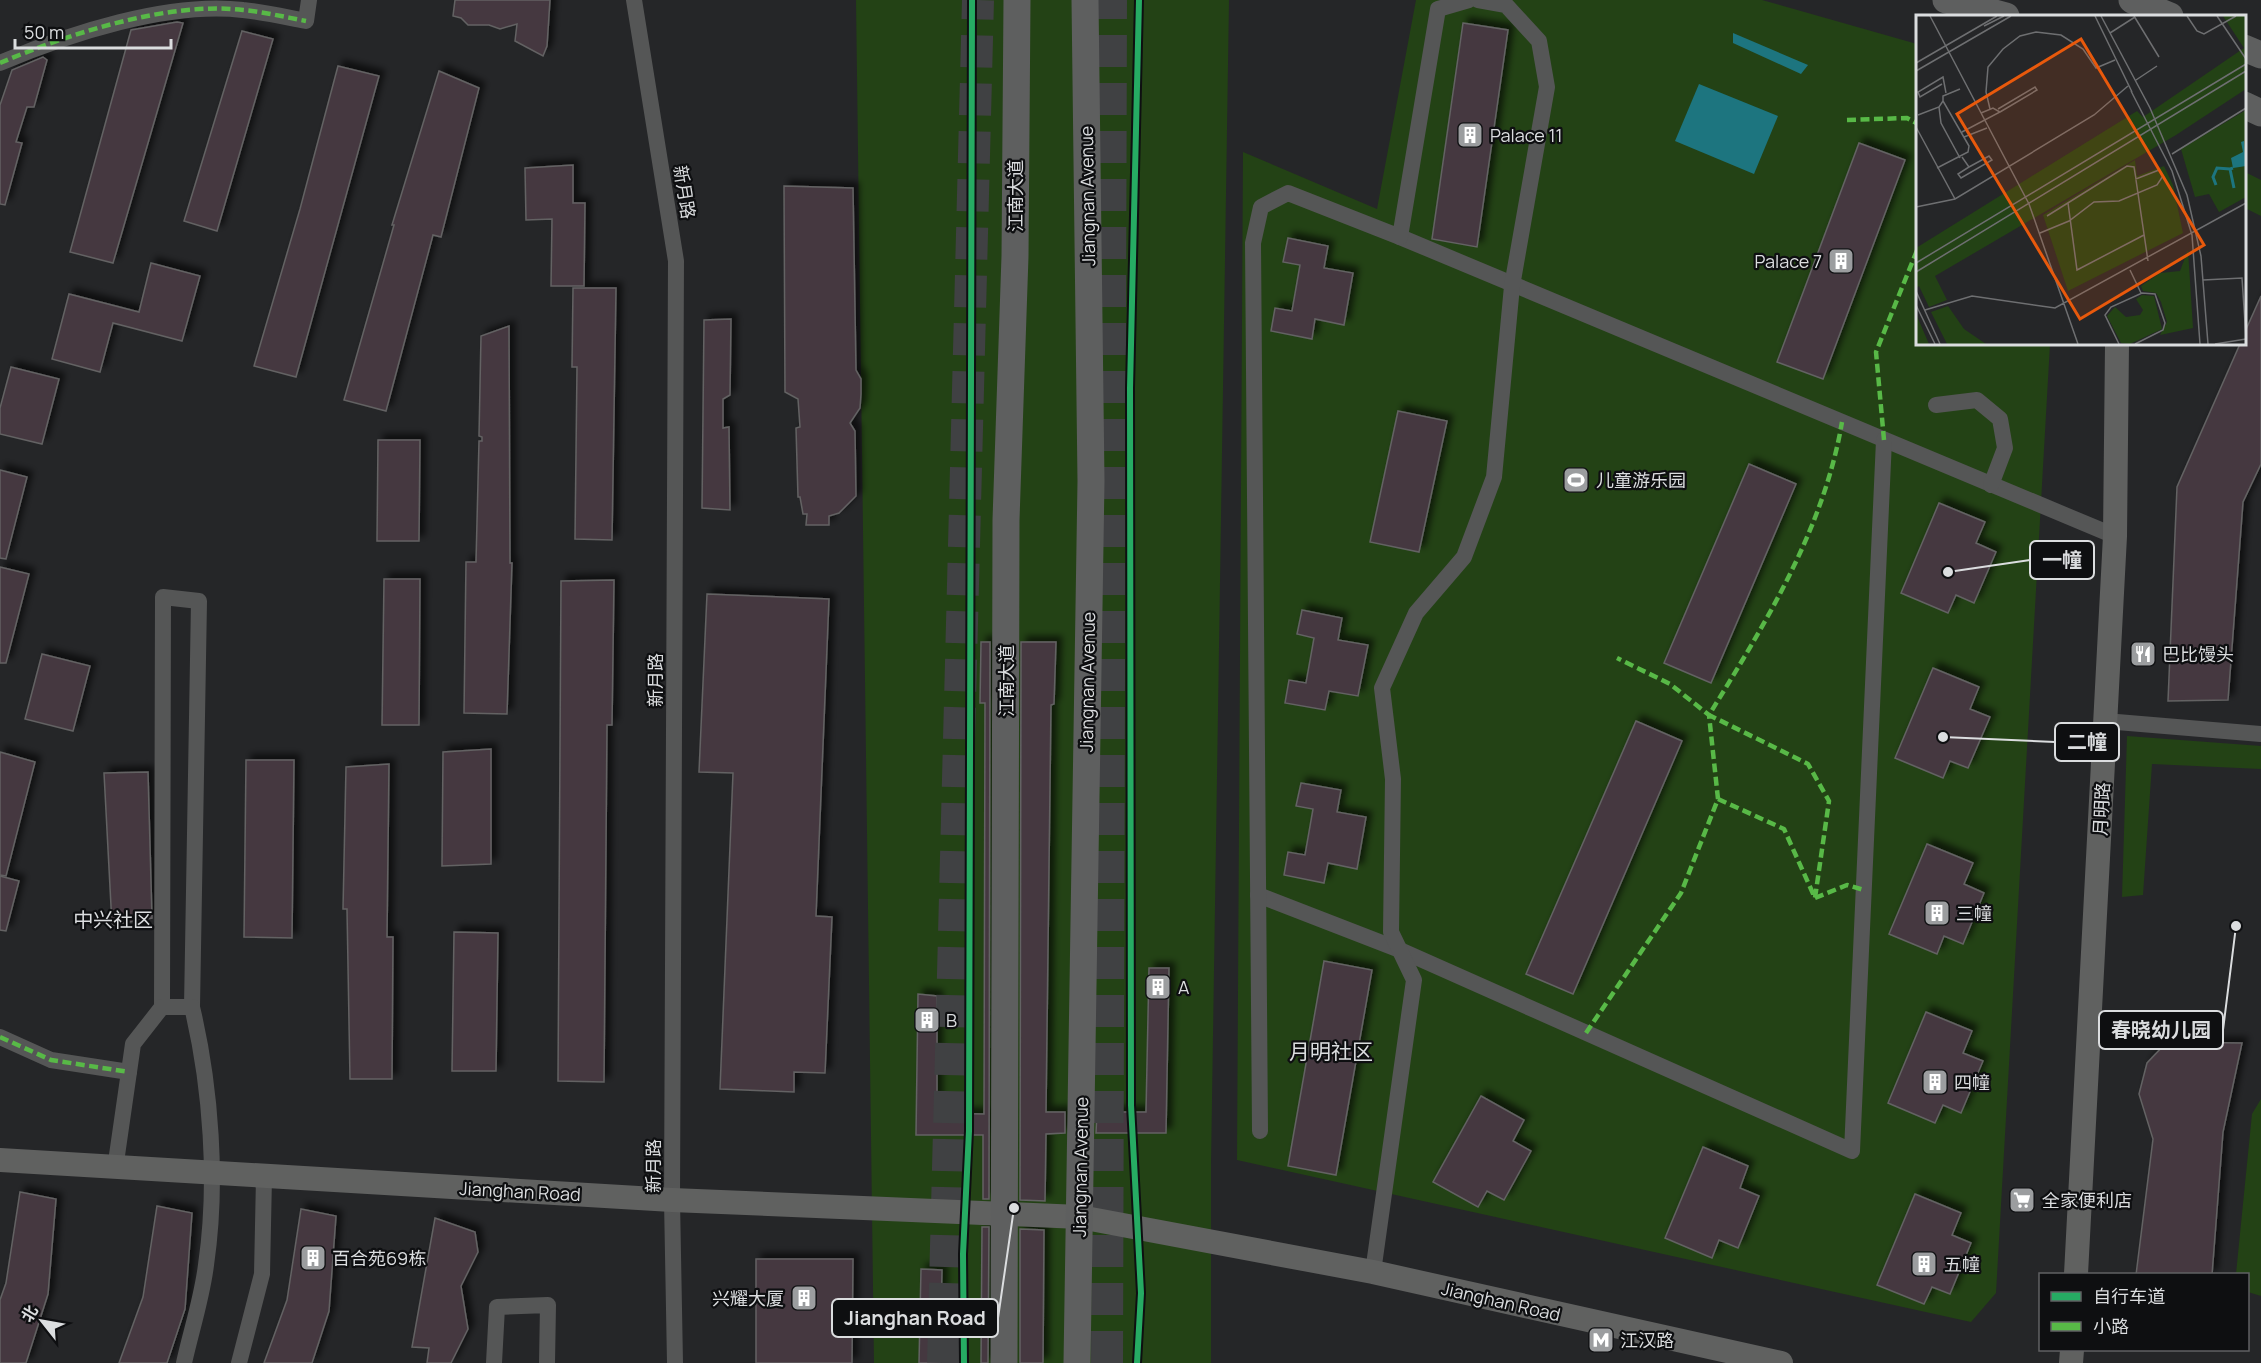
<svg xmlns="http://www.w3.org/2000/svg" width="2261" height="1363" font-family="Manrope,'Noto Sans SC',sans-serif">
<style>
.green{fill:#234215}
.water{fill:#1d757f}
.building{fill:#453940;stroke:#636263;stroke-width:1.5;filter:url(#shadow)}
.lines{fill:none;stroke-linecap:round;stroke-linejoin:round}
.highway-tunnel{stroke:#404143;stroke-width:32;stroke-dasharray:32 16;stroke-linecap:butt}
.street{stroke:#555656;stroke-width:16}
.secondary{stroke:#606160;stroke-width:24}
.primary{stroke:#5e5f5f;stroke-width:27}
.quiet{stroke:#58b947;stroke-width:4.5;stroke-dasharray:9 4.5;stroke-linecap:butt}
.cycleway-casing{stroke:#0e0f11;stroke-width:10}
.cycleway{stroke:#26ab63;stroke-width:6}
.labels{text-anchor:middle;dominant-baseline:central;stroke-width:4.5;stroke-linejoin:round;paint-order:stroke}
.poi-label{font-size:18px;fill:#dbdddf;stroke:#0e0f11;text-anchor:start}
.street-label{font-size:18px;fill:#dbdddf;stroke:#0e0f11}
.neighbourhood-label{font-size:20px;fill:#dbdddf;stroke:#0e0f11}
.quarter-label{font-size:21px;fill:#dbdddf;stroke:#0e0f11}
.inset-river{fill:none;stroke:#1d757f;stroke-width:3}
.inset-road{fill:none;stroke:#6e6f71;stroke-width:1.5}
.view{fill:#e8590c;fill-opacity:0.15;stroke:#e8590c;stroke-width:3}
.inset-edge{fill:none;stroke:#dbdddf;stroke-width:3}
.leader{fill:none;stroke:#dbdddf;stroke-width:2}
.callout-dot{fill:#dbdddf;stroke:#0e0f11;stroke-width:2}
.callout{fill:#0e0f11;stroke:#dbdddf;stroke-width:2}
.callout-label{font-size:20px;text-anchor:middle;font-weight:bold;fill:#dbdddf}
</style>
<defs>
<filter id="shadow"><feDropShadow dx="5.5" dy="-5.5" stdDeviation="3" flood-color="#0009"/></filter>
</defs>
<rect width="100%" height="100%" fill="#252628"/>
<g class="green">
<polygon points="856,0 1229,0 1211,1165 1211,1363 874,1363"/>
<polygon points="1416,0 1762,0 1917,44 1918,344 2050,344 1996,1293 1971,1322 1237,1160 1243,152 1377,209"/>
<polygon points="2245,172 2261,180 2261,216 2245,208"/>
<polygon points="2127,736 2261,746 2261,769 2152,764 2143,895 2122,897"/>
<polygon points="2261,1099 2261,1296 2248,1292 2248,1274 2236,1274 2252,1114"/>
</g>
<g class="water">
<polygon points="1733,33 1808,65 1801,74 1733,43"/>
<polygon points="1699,84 1778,116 1754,174 1675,141"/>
</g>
<g class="building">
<polygon points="455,0 550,0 547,46 543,56 515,41 517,24 500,29 489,25 468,25 461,18 453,16"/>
<polygon points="177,22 183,23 113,263 70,252 131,30"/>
<polygon points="1463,23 1508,30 1477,247 1432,239"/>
<polygon points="242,31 273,39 217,231 184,221"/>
<polygon points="43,57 47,60 34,107 27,107 16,142 22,143 5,205 0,204 0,105 12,70"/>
<polygon points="338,66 379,76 296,377 254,366 300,209"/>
<polygon points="439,71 479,88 441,237 433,235 386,411 344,400 394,225 392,225"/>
<polygon points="1859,143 1905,160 1823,379 1777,362"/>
<polygon points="573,165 573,203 585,203 584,286 551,286 552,219 526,220 525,168"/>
<polygon points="784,186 853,188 856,370 861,379 861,394 860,408 850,423 855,431 856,496 839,513 829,516 829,525 806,525 807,514 803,514 800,497 798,497 796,428 800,427 798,399 785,392"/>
<polygon points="1288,238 1328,246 1324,268 1353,273 1344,325 1315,319 1312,339 1271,331 1275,308 1292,311 1300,265 1283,262"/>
<polygon points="151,263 200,276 182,341 113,323 100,372 52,359 69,294 139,312"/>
<polygon points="573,288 616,288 612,540 575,539 577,367 572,367"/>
<polygon points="2261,296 2261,464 2243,502 2228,700 2168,701 2177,487 2240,344 2244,344 2244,334"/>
<polygon points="731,319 730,395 723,399 723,428 729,427 730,510 702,508 704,320"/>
<polygon points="509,326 510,563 512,563 507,714 464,713 466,562 476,562 479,441 482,441 482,437 479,436 481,336"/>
<polygon points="11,367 59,379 42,444 0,434 0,408"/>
<polygon points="1398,411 1447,421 1419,552 1370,542"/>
<polygon points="378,440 420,440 419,541 377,541"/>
<polygon points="1749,464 1796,484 1711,683 1664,663"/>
<polygon points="0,470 27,477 6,559 0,558"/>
<polygon points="1939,503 1985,522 1976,543 1996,552 1974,603 1956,595 1948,613 1901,593"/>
<polygon points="0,567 29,574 6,663 0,663"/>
<polygon points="384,579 420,579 419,725 382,725"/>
<polygon points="614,580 612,725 607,725 604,1082 558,1081 561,581"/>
<polygon points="707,594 829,599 816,916 832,917 825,1073 794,1072 794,1092 720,1089 733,773 699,772"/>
<polygon points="1302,610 1342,618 1338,640 1368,645 1358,696 1329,691 1325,710 1285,703 1289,680 1306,683 1314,638 1297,634"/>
<polygon points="981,642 990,642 989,1199 983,1199 983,1135 916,1135 918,994 937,996 937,1113 984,1114 985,703 980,703"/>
<polygon points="1021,642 1056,642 1054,704 1051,705 1046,1112 1065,1112 1065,1133 1046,1134 1045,1201 1020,1200"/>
<polygon points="42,654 90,666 73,731 25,719"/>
<polygon points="1933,668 1979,687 1970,709 1990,717 1968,768 1950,761 1943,778 1895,758"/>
<polygon points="1636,721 1682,741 1573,994 1526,974"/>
<polygon points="491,749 491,864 442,866 443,752"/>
<polygon points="0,752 35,762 6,876 0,875"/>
<polygon points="246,760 294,760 292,938 244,937"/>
<polygon points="389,764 387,937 393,937 392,1079 350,1079 347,909 343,909 346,767"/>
<polygon points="148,772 152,918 112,925 104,773"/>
<polygon points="1301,783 1341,790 1337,812 1366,817 1357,869 1328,863 1324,883 1284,875 1288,852 1305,855 1313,809 1296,806"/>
<polygon points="1927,844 1973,863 1964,884 1984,893 1963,944 1944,936 1937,954 1889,934"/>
<polygon points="0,876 19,881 6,931 0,930"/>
<polygon points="454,932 498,933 496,1071 452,1071"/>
<polygon points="1324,961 1372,970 1336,1175 1288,1166"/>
<polygon points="1149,968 1169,968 1166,1133 1096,1133 1097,1112 1146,1112"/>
<polygon points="1926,1012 1972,1031 1963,1053 1983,1061 1961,1113 1943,1105 1935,1123 1888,1103"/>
<polygon points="2167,1042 2242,1043 2223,1132 2212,1275 2136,1275 2153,1139 2139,1094 2147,1063"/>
<polygon points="1481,1096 1524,1120 1513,1141 1531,1151 1504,1200 1487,1191 1478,1207 1433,1182"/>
<polygon points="1703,1147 1748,1166 1740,1188 1759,1196 1738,1248 1719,1240 1712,1258 1665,1238"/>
<polygon points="20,1192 56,1199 48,1294 26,1363 0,1363 0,1300 6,1283"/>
<polygon points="1915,1194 1961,1213 1952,1235 1971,1243 1950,1294 1932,1287 1924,1304 1877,1285"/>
<polygon points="157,1206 192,1213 185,1309 167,1363 119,1363 143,1297"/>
<polygon points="301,1209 336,1216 329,1311 312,1363 264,1363 287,1300"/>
<polygon points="435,1218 475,1232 478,1252 461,1286 468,1329 451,1363 427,1363 429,1348 412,1347"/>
<polygon points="982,1227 989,1227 988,1363 981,1363"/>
<polygon points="1020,1229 1044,1230 1043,1363 1020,1363"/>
<polygon points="756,1259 853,1259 852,1363 756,1363"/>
<polygon points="921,1269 942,1270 940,1363 919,1363"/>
</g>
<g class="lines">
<g class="highway-tunnel">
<polyline points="943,1363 978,0"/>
<polyline points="1107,1363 1111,0"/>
</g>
<g class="street">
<polyline points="634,0 676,261 672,1200 675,1363"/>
<path d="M 0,63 C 68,34 169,1 243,10 C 264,12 285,17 306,21 L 309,0"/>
<polyline points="1400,237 2115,536"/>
<polyline points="1936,405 1977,400 2000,419 2005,448 1991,485"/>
<polyline points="2105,721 2261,734"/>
<polyline points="1258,895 1400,950 1852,1151 1884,440"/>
<polyline points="162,1007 163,597 199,601 192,1007"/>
<polyline points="0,1037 51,1060 129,1072"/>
<polyline points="1260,1131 1253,243 1261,207 1288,193 1400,237 1438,9 1469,0"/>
<path d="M 115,1169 L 133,1044 L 162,1007 L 192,1007 C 211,1087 218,1183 206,1265 C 202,1298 191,1331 184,1363"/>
<polyline points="1373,1272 1414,980 1391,932 1393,779 1382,688 1416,613 1464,557 1494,477 1512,286 1547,87 1539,41 1506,5 1478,0"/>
<polyline points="239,1363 262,1274 264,1177"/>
<polyline points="494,1363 497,1307 548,1305 547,1363"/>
</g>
<g class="secondary">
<polyline points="0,1160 672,1200 1080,1217 1373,1272 1781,1363"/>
<polyline points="2076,1274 2115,536 2117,344"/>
<polyline points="2071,1363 2072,1350"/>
</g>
<g class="primary">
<polyline points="1946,0 2006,16"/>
<polyline points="2132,0 2170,16"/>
<polyline points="2244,48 2261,55"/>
<polyline points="2244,105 2261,113"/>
<polyline points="1004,1363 1006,520 1015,256 1017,0"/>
<polyline points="1077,1363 1091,481 1085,0"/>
</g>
<g class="quiet">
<path d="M 0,63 C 68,34 169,1 243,10 C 264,12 285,17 306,21"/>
<polyline points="1847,120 1907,118 1918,124"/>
<polyline points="1884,440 1876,352 1918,248"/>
<path d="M 1718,799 L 1784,829 L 1815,898 L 1829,801 L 1808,764 L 1709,715 C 1765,624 1824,529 1842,422"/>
<polyline points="1815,898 1847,885 1864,890"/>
<polyline points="1586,1033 1681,893 1718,799 1709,715 1670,684 1617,658"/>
<polyline points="0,1037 51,1060 129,1072"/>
</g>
<g class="cycleway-casing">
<g id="cycleway">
<polyline points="964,1363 963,1254 969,1131 972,0"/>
<polyline points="1137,1363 1141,1293 1131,1105 1130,388 1139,0"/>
</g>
</g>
<use href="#cycleway" class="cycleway"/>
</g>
<defs>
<g id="building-square" transform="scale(1.35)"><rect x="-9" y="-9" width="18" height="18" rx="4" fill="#9b9d9f" stroke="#0e0f11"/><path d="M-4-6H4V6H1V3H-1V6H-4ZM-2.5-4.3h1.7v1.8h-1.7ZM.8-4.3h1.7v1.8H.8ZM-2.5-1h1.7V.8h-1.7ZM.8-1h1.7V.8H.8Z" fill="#fff"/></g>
<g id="stadium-square" transform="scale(1.35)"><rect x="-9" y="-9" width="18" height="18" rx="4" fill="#9b9d9f" stroke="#0e0f11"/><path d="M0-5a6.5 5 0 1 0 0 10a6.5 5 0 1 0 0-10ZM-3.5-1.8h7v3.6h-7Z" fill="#fff"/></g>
<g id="restaurant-square" transform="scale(1.35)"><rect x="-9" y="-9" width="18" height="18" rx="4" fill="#9b9d9f" stroke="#0e0f11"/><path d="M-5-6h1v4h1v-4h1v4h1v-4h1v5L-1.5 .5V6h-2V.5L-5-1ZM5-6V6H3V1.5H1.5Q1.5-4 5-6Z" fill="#fff"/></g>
<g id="supermarket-square" transform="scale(1.35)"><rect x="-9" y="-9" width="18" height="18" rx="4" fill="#9b9d9f" stroke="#0e0f11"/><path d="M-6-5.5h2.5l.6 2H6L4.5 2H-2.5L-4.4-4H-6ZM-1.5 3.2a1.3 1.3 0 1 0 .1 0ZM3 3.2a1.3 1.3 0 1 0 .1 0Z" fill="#fff"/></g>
<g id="metro-square" transform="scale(1.35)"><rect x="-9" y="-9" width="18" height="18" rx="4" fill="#9b9d9f" stroke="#0e0f11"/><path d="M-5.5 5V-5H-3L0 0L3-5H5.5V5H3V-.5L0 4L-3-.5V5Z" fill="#fff"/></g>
</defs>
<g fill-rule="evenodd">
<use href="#building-square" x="1470" y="135"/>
<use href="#building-square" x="1841" y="261"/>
<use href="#stadium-square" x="1576" y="480"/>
<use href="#restaurant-square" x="2143" y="654"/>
<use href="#building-square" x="1937" y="913"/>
<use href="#building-square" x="1158" y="987"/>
<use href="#building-square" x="927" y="1020"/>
<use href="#building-square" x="1935" y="1082"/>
<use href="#supermarket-square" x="2022" y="1200"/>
<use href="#building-square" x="313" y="1258"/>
<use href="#building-square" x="1924" y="1264"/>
<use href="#building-square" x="804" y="1298"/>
<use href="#metro-square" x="1601" y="1340"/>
</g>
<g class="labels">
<g class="poi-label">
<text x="1490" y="135">Palace 11</text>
<text x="1822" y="261" text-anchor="end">Palace 7</text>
<text x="1596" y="480">儿童游乐园</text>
<text x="2162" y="654">巴比馒头</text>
<text x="1956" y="913">三幢</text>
<text x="1178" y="987">A</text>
<text x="946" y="1020">B</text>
<text x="1954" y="1082">四幢</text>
<text x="2042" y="1200">全家便利店</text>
<text x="332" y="1258">百合苑69栋</text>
<text x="1944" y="1264">五幢</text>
<text x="784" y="1298" text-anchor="end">兴耀大厦</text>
<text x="1620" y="1340">江汉路</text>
</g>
<g class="street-label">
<text transform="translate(685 192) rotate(81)">新月路</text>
<text transform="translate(1015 196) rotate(-90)">江南大道</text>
<text transform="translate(1087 196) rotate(-91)">Jiangnan Avenue</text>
<text transform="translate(655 680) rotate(-90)">新月路</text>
<text transform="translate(1006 681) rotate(-90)">江南大道</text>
<text transform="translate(1087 682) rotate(-89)">Jiangnan Avenue</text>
<text transform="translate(2101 809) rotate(-87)">月明路</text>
<text transform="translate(653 1166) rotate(-90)">新月路</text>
<text transform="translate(1080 1167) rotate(-89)">Jiangnan Avenue</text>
<text transform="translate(520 1191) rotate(3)">Jianghan Road</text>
<text transform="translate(1501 1301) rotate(13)">Jianghan Road</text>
</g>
<g class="neighbourhood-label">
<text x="113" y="919">中兴社区</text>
</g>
<g class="quarter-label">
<text x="1331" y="1051">月明社区</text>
</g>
</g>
<g transform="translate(1916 15)">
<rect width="330" height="330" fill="#252628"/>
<path d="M 307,1 L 330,1 L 330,74 L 260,120 L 19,261 L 31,285 L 13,292 L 3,271 L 0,273 L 0,233 L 221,96 L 227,102 L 328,33 ZM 330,95 L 330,182 L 303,197 L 293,179 L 279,182 L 265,134 ZM 219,145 L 221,161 L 248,151 L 257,170 L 267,218 L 152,276 L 127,200 ZM 272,235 L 277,313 L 244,320 L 251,307 L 245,287 L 240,278 L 227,276 L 225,271 L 244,258 L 264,256 ZM 226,280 L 238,281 L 246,314 L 214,329 L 205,328 L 191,301 L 199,292 L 210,302 L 224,300 L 227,295 L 220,284 ZM 32,291 L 48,314 L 70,329 L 31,329 L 15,297 ZM 0,299 L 13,329 L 0,329 Z" fill="#234215"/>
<path d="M 328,126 L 330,151 L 317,153 L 315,143 L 327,137 L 325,127 Z" fill="#1d757f"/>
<path class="inset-river" d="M 317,153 L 314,154 L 318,173M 300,170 L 297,162 L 301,153 L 314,154"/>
<path class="inset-road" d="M 14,1 L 113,189 L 162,329M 179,1 L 216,77M 185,1 L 234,93 L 271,180 L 285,241 L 292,329M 218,1 L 243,42M 271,1 L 281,16 L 288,19 L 320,1M 301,1 L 330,44M 68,11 L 88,1M 194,18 L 219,2M 0,48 L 81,1M 0,56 L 95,1M 220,65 L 241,51M 26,69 L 4,82 L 2,77 L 27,62 L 30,78M 215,76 L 256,156 L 276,220 L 284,329M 23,92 L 25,108 L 44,143M 74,94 L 70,77 L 72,52 L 87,34 L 104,21 L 120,17 L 145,20 L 167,34 L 180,53 L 199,45M 82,94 L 119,72 L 121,75 L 84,97M 2,100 L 23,92 L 27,86M 0,112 L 39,184M 46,117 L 84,97 L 77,93 L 65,98M 48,122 L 71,113M 256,139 L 330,93M 46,142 L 53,152 L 42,159 L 45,163 L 76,145 L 73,141 L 53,152M 21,153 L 52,137 L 53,131 L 27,86 L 27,81 L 44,74M 220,165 L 232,246M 152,188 L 161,255 L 228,220M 0,192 L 39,184 L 178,100 L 212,71M 124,218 L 153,206 L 178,187 L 203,186 L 241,170 L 247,161 L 243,155 L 220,164 L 218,152 L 211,151 L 131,201M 330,230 L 330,265M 0,248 L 330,49M 214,255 L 225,278M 0,257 L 330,56M 287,265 L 326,263 L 330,323M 0,276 L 24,329M 0,290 L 19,329M 9,295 L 56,281 L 139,293 L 330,188M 203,329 L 189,300 L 195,292 L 226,278 L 239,279 L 249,308 L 247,315 L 219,329M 299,329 L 330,324"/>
<path class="view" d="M 165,24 L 288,230 L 164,304 L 41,99 Z"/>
<rect width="330" height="330" class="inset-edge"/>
</g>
<path class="leader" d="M1948 572L2030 560M1943 737L2055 742M2236 926L2223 1030M1014 1208L998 1318"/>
<g class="callout-dot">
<circle cx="1948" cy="572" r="6"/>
<circle cx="1943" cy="737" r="6"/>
<circle cx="2236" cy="926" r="6"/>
<circle cx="1014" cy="1208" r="6"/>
</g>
<g class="callout">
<rect x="2030" y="541" width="64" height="38" rx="6"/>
<rect x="2055" y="723" width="64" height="38" rx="6"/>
<rect x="2099" y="1011" width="124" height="38" rx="6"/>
<rect x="832" y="1299" width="166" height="38" rx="6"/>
</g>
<g class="callout-label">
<text x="2062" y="567">一幢</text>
<text x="2087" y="749">二幢</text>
<text x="2161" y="1037">春晓幼儿园</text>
<text x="915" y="1325">Jianghan Road</text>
</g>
<rect x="2039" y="1273" width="210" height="78" fill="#0e0f11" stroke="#606163" stroke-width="1.5"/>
<rect x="2051" y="1292" width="30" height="9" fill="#26ab63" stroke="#606163" stroke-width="1.5"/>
<text x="2093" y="1303" font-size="18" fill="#dbdddf">自行车道</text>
<rect x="2051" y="1322" width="30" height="9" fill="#58b947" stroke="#606163" stroke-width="1.5"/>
<text x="2093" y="1333" font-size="18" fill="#dbdddf">小路</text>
<g transform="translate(42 1321) rotate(301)" stroke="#0e0f11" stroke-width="4.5" paint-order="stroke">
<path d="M0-4.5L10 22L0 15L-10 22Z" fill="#dbdddf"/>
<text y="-9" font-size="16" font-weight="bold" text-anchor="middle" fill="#dbdddf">北</text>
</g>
<path d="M15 39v9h156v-9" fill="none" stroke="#dbdddf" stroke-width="3"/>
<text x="24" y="39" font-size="18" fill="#dbdddf" stroke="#0e0f11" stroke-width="4.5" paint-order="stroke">50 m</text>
</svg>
